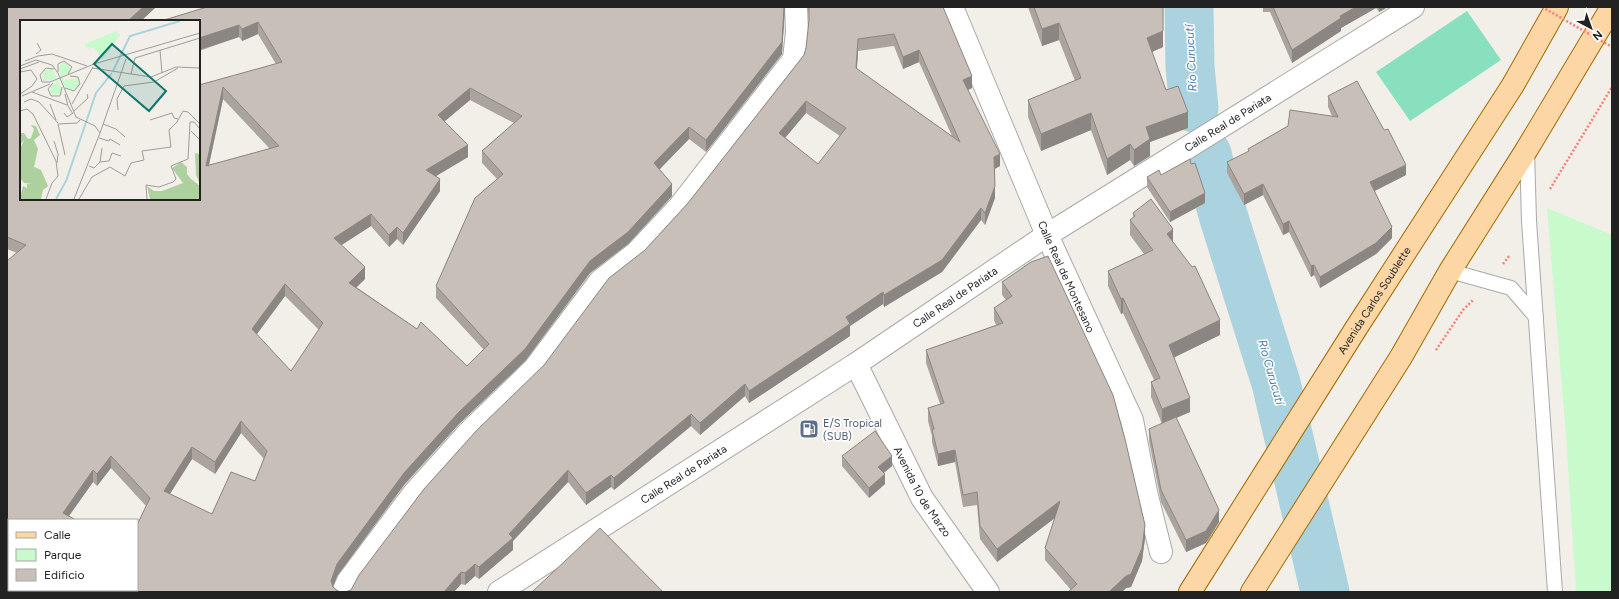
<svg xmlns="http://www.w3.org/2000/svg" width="1619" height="599" font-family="Figtree,sans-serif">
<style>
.park{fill:#c8facc}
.pitch{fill:#88e0be}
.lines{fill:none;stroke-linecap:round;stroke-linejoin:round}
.river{stroke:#aad3df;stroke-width:49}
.lane-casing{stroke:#a9a9a9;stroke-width:16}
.street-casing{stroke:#a9a9a9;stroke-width:24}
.primary-casing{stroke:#a06b00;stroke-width:24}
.path{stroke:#fa8072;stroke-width:2.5;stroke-dasharray:2 2;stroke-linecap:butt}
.lane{stroke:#fff;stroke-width:14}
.street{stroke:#fff;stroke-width:22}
.primary{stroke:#fcd6a4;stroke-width:22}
.path-bridge{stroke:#fa8072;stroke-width:2.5;stroke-dasharray:2 2;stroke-linecap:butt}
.wall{fill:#aba49e;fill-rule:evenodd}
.shaded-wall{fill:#8b8681}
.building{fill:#c7bfb8;stroke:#8b8681;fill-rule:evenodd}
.labels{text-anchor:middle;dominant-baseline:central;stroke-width:3;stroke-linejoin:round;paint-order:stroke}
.street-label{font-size:11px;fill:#222;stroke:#fff}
.service-label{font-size:11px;fill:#4e5e75;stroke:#fff;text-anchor:start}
.water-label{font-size:12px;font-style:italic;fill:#4a7aab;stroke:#fff}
.inset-river{fill:none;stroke:#aad3df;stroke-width:2}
.inset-road{fill:none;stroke:#9f9d99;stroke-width:1}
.view{fill:#0f766e;fill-opacity:0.15;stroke:#0f766e;stroke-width:2}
.inset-edge{fill:none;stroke:#222;stroke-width:2}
</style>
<rect width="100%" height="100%" fill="#f2efe9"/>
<polygon class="park" points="1547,208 1612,235 1612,592 1576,592 1566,435"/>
<polygon class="pitch" points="1467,11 1501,60 1410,121 1376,72"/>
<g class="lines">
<g class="river">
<polyline points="1189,7 1190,67 1194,108"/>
<polyline points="1207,154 1223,215 1276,383 1325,592"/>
</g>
<g class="lane-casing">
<g id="lane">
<polyline points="1527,150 1529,221 1555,592"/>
<polyline points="1450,271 1511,288 1536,317"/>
</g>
</g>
<g class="street-casing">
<g id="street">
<path id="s1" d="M 952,7 L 1047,235 L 1132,420 L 1146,492 L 1161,552"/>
<path id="s2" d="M 856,364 L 922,498 L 988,592"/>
<polyline points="343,592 348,581 414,493 468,433 534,369 600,281 636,253 679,207 794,59 797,32 796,7"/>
<path id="s3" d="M 499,592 L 856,364 L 1047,235 L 1413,7"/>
</g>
</g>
<g class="primary-casing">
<g id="primary">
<path id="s4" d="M 1190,592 L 1355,330 L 1513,85 L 1557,7"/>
<polyline points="1252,592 1401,357 1450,271 1527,149 1612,7"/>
</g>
</g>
<g class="path">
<polyline points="1550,189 1612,87"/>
<polyline points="1503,264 1510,255"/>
<polyline points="1436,350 1463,310 1473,300"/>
</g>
<use href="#lane" class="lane"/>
<use href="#street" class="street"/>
<use href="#primary" class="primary"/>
<polyline class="path-bridge" points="1542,7 1612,47"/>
</g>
<g class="wall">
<path d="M 7,7 L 156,7 L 141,21 L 21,21 L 21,199 L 199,199 L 199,85 L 276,64 L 258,34 L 242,41 L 239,37 L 199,51 L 199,21 L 161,21 L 207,7 L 785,7 L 782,54 L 706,152 L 689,139 L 659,170 L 672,184 L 672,196 L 628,244 L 590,273 L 525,361 L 459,424 L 404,485 L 337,576 L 333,587 L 338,591 L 342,592 L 7,592 L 7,261 L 17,253 L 7,249 ZM 223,99 L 270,149 L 209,165 ZM 470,100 L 514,123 L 482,151 L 482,163 L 497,179 L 475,198 L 436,286 L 436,298 L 484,350 L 467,366 L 421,322 L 417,329 L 356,287 L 365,279 L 365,267 L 341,245 L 371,226 L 389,247 L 397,239 L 403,245 L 440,191 L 440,179 L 436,176 L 468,157 L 468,145 L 444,121 ZM 285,296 L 319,330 L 291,371 L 256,334 ZM 241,433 L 264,459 L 255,481 L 231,472 L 212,514 L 170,494 L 192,459 L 215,474 ZM 111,468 L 146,506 L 137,525 L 137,590 L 9,590 L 9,520 L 76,520 L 69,516 L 93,482 L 97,486 Z"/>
<path d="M 808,7 L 943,7 L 972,88 L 968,90 L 1000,166 L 995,169 L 995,198 L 985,225 L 981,220 L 942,272 L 884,307 L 883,304 L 850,326 L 850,336 L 749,403 L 745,396 L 700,435 L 691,426 L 614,490 L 611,487 L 586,505 L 568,482 L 513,541 L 513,550 L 479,579 L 475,576 L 465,585 L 461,584 L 454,592 L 345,592 L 351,590 L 544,365 L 645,250 L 688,203 L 804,55 L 806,48 L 809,23 ZM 894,46 L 903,69 L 919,62 L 952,136 L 857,69 L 858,51 ZM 806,113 L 840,136 L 818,164 L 785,138 Z"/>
<polygon points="1028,7 1163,7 1163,47 1152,52 1166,90 1188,128 1150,142 1150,156 1134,166 1130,160 1107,175 1091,130 1041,151 1028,117 1028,100 1075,81 1059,40 1042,46"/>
<polygon points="1263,7 1388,7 1379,12 1376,8 1341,28 1341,31 1292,63 1270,12 1263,12"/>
<polygon points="1328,96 1406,175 1375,191 1392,238 1376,254 1320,288 1314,275 1311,277 1289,232 1283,235 1263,195 1244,205 1227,173 1227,162 1248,152 1248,149 1288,126 1332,116 1328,107"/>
<polygon points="1161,175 1205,203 1170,222 1147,187 1147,177"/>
<polygon points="1133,213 1173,243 1220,335 1174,357 1190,412 1176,418 1219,522 1206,543 1186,552 1161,502 1149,441 1149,429 1162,424 1151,397 1151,382 1154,380 1123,313 1121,314 1108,286 1108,271 1144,254 1130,235 1130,220 1133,218"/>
<polygon points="1031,262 1145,538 1142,561 1131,587 1126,588 1122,592 1068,592 1071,590 1045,560 1045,548 1055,518 997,562 980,539 977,505 963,507 955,462 938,466 932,442 932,436 928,421 928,408 940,404 926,363 926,350 996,325 994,320 994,308 1006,300 1002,295 1002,282"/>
<polygon points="842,456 892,466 884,473 885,484 869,498 842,466"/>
</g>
<g class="shaded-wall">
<polygon points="143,7 156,7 141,21 128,21"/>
<polygon points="784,7 785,7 782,54 706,152 706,140"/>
<polygon points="1356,7 1376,7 1376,8 1341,28 1341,31 1292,63 1292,50 1340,16"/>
<polygon points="1379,7 1388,7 1379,12"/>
<polygon points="258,22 258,34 242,41 242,29"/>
<polygon points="1059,23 1059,40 1042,46 1042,29"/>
<polygon points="239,25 239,37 199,50 199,38"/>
<polygon points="1163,31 1163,47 1147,54 1147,38"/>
<polygon points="858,39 858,51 856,80 856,68"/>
<polygon points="919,50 919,62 903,69 903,57"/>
<polygon points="972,76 972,88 963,92 963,80"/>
<polygon points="223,87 223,99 206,178 206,166"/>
<polygon points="470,88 470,100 438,127 438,115"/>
<polygon points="806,101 806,113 779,145 779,133"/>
<polygon points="1188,112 1188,128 1150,142 1150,156 1134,166 1134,150 1146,127"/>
<polygon points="1091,113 1091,130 1041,151 1041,134"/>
<polygon points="689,127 689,139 654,175 654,163"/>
<polygon points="1130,144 1130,160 1107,175 1107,159"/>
<polygon points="468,145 468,157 426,182 426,170"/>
<polygon points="1000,154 1000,166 994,169 994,157"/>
<polygon points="1406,165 1406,175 1370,193 1370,182"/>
<polygon points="440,179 440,191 403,245 403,233"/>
<polygon points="672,184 672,196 628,244 590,273 525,361 459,424 404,485 337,576 331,592 331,581 337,564 404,473 590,261"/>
<polygon points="1263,184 1263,195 1244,205 1244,194"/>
<polygon points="995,186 995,198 985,225 985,213"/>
<polygon points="1205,193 1205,203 1170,222 1170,212"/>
<polygon points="981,208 981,220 942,272 884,307 884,295"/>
<polygon points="371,214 371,226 334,250 334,238"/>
<polygon points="1289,221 1289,232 1283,235 1283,224"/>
<polygon points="397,227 397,239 389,247 389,235"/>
<polygon points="1392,227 1392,238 1376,254 1320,288 1320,277"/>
<polygon points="1173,229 1173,244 1167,234"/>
<polygon points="1314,265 1314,275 1311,277 1311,266"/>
<polygon points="365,267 365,279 349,295 349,283"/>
<polygon points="285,284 285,296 252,341 252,329"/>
<polygon points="883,292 883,304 850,326 850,336 749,403 749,391 846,317"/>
<polygon points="1123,298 1123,313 1121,314 1121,299"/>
<polygon points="1220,320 1220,335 1169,360 1169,345"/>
<polygon points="745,384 745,396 700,435 700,423"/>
<polygon points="1190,398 1190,412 1162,424 1162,409"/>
<polygon points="691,414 691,426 614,490 614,478"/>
<polygon points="241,421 241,433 215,474 215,462"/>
<polygon points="192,447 192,459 164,503 164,491"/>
<polygon points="955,450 955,462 938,466 938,454"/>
<polygon points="111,456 111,468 97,486 97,474"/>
<polygon points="892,456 892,466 878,477 878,467"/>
<polygon points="93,470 93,482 66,520 63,513"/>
<polygon points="568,470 568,482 513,541 513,550 479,579 479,567"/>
<polygon points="885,474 885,484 869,498 869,488"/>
<polygon points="611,475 611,487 586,505 586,493"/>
<polygon points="1060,501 1060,514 997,562 997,549"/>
<polygon points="1219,510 1219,522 1206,543 1186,552 1186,540"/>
<polygon points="1145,525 1145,538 1142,561 1131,587 1126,588 1122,592 1109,592"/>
<polygon points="475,564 475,576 465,585 465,573"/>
<polygon points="461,572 461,584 454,592 444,592"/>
</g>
<g class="building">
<path d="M 7,7 L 143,7 L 128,21 L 21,21 L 21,199 L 199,199 L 199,85 L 282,62 L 258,22 L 242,29 L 239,25 L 199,38 L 199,21 L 161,21 L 207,7 L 784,7 L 782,42 L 706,140 L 689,127 L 654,163 L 672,184 L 628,232 L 590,261 L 525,349 L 459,412 L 404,473 L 337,564 L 331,581 L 333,587 L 338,591 L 342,592 L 7,592 L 7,261 L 26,245 L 7,237 ZM 223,87 L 279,146 L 206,166 ZM 470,88 L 522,116 L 482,151 L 503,174 L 475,198 L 436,286 L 489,344 L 467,366 L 421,322 L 417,329 L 349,283 L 365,267 L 334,238 L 371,214 L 389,235 L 397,227 L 403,233 L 440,179 L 426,170 L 468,145 L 438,115 ZM 285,284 L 323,323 L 291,371 L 252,329 ZM 241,421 L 267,451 L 255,481 L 231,472 L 212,514 L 164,491 L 192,447 L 215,462 ZM 111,456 L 150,498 L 137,525 L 137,590 L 9,590 L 9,520 L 76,520 L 63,513 L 93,470 L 97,474 Z"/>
<path d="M 809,7 L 943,7 L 972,76 L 963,80 L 1000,154 L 994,157 L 995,186 L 985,213 L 981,208 L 942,260 L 884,295 L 883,292 L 846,317 L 850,324 L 749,391 L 745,384 L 700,423 L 691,414 L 614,478 L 611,475 L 586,493 L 568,470 L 509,534 L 513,538 L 479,567 L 475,564 L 465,573 L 461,572 L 444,592 L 345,592 L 351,590 L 359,575 L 424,489 L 477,430 L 544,365 L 609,278 L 645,250 L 688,203 L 804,55 L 806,48 L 809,20 ZM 894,34 L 903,57 L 919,50 L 960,142 L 856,68 L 858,39 ZM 806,101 L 846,128 L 818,164 L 779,133 Z"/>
<polygon points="1034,7 1163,7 1163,31 1147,38 1166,90 1178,86 1188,112 1146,127 1150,139 1134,150 1130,144 1107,159 1091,113 1041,134 1028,100 1081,78 1059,23 1042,29"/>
<polygon points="1273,7 1356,7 1340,16 1341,18 1292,50"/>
<polygon points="1357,81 1384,130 1388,129 1406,165 1370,182 1392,227 1376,243 1320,277 1314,265 1311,266 1289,221 1283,224 1263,184 1244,194 1227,162 1249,151 1248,149 1288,126 1290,110 1338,117 1328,96"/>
<polygon points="1190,159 1191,164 1195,163 1205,193 1170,212 1147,177 1159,170 1161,175"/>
<polygon points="1151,199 1173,229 1167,234 1192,267 1195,266 1220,320 1169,345 1190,398 1162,409 1151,382 1160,378 1123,298 1121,299 1108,271 1153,250 1130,220 1135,216 1133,213"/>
<polygon points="1048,256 1113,395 1125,439 1145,525 1142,548 1131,574 1126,576 1109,592 1068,592 1077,584 1045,548 1060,501 997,549 980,526 977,492 963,495 955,450 938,454 932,430 934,429 928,408 944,403 926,350 1003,323 994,308 1012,296 1002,282 1031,262"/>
<polygon points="1176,417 1219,510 1206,531 1186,540 1161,490 1149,429"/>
<polygon points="875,431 892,456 878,467 885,474 869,488 842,456"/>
<polygon points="600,528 663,592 532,592"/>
</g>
<defs>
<g id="fuel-square" transform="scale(1)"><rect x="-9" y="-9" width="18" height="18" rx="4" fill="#5c6f8a" stroke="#fff"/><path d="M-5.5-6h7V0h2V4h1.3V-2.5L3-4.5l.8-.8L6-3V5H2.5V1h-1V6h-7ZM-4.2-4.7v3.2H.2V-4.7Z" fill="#fff"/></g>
</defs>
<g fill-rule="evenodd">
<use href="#fuel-square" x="809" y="429"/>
</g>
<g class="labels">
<g class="street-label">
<text stroke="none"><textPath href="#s3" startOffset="867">Calle Real de Pariata</textPath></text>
<text stroke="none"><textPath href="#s1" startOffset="293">Calle Real de Montesano</textPath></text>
<text stroke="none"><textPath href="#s3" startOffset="543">Calle Real de Pariata</textPath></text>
<text stroke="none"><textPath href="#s4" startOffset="345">Avenida Carlos Soublette</textPath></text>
<text stroke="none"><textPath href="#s3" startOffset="219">Calle Real de Pariata</textPath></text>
<text stroke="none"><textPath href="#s2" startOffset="144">Avenida 10 de Marzo</textPath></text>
</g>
<g class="service-label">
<text x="823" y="423">E/S Tropical<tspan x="823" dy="13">(SUB)</tspan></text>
</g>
<g class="water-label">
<text transform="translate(1191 58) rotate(-93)">Río Curucutí</text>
<text transform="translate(1271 372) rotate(74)">Río Curucutí</text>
</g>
</g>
<g transform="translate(20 20)">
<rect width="180" height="180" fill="#f2efe9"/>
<path d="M 11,105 L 16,106 L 20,115 L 14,120 L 18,129 L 14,147 L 21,150 L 28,166 L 23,170 L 21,179 L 0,179 L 3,166 L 7,168 L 7,164 L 13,164 L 4,163 L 0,158 L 0,129 L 4,120 L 0,125 L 0,113 L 4,113 L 8,119 L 11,118 L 14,109 ZM 175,133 L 179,134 L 180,140 L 180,164 L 176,155 ZM 161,142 L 167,147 L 167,154 L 171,159 L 180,166 L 180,179 L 130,179 L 127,166 L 134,171 L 142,171 L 163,163 L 152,148 Z" fill="#add19e"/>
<path d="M 96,11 L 100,15 L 83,39 L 74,28 L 65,27 L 65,24 ZM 44,42 L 50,46 L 50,52 L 42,56 L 44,60 L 57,58 L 59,63 L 56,69 L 50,70 L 44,66 L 38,47 ZM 32,49 L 42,69 L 41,74 L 30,74 L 31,65 L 37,63 L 35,59 L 23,61 L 23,50 Z" fill="#c8facc"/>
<path class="inset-river" d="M 93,51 L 110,16 L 160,1M 36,179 L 46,161 L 76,73 L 92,53"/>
<path class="inset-road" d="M 140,30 L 142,53M 16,34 L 21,30 L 17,23M 5,41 L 18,36 L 32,34 L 67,46M 0,46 L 16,40 L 32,45 L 38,53 L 56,97 L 75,106 L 80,113 L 54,179M 72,48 L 131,57 L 156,47 L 180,48M 0,49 L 19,42M 0,52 L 11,50 L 17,59 L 12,66 L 0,74M 38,52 L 38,44 L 44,41 L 52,47 L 48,54M 111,54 L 115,38 L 180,18M 30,62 L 74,44 L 180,13M 30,62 L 22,62 L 20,55 L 26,48 L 34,49M 33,63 L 28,69 L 31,76 L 40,76 L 42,67M 45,68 L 54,71 L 60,64 L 58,57 L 50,56M 12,72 L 47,85M 45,74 L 48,86 L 53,94M 2,76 L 30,64M 4,82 L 11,79 L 19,82 L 38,103M 30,84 L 36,100M 52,84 L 73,47M 98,90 L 97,79 L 104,66 L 134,62 L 158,48M 0,91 L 7,89 L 13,94 L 36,141 L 38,156 L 32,163 L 26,179M 54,91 L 68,78 L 67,74M 44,93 L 47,97 L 53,93M 130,100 L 152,93 L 154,98 L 158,99M 83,104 L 96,109 L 105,117M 171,111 L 180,120M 80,113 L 106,39M 79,118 L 89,121 L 90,119 L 100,125M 34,121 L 38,134 L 37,143M 45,135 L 38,104 L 57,103 L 60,100M 80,142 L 89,141 L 92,133 L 101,136M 69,146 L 74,148 L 80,142 L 82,128M 59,179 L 72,157 L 90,147 L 105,156 L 111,143 L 124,140 L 122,131 L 151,127 L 149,110 L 157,102 L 163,91 L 168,92 L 180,104M 127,179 L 126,165 L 139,167 L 153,162 L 156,159 L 151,146 L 168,139 L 170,102 L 174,102 L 180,109"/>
<path class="view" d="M 92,24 L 146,71 L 129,91 L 74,44 Z"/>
<rect width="180" height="180" class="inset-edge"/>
</g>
<rect width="1619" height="599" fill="none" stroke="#222222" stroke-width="16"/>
<rect x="8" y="519" width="130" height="72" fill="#ffffff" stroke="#a7a7a7"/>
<rect x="16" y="532" width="20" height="6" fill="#fcd6a4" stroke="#a7a7a7"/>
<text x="44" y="539" font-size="12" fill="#222222">Calle</text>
<rect x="16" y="549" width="20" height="12" fill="#c8facc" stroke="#a7a7a7"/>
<text x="44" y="559" font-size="12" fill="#222222">Parque</text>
<rect x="16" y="569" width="20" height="12" fill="#c7bfb8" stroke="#a7a7a7"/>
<text x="44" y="579" font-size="12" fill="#222222">Edificio</text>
<g transform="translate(1591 28) rotate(139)" stroke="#ffffff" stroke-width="3" paint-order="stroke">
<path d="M0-3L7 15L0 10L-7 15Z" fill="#222222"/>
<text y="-6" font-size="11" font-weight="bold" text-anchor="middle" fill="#222222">N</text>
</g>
</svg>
